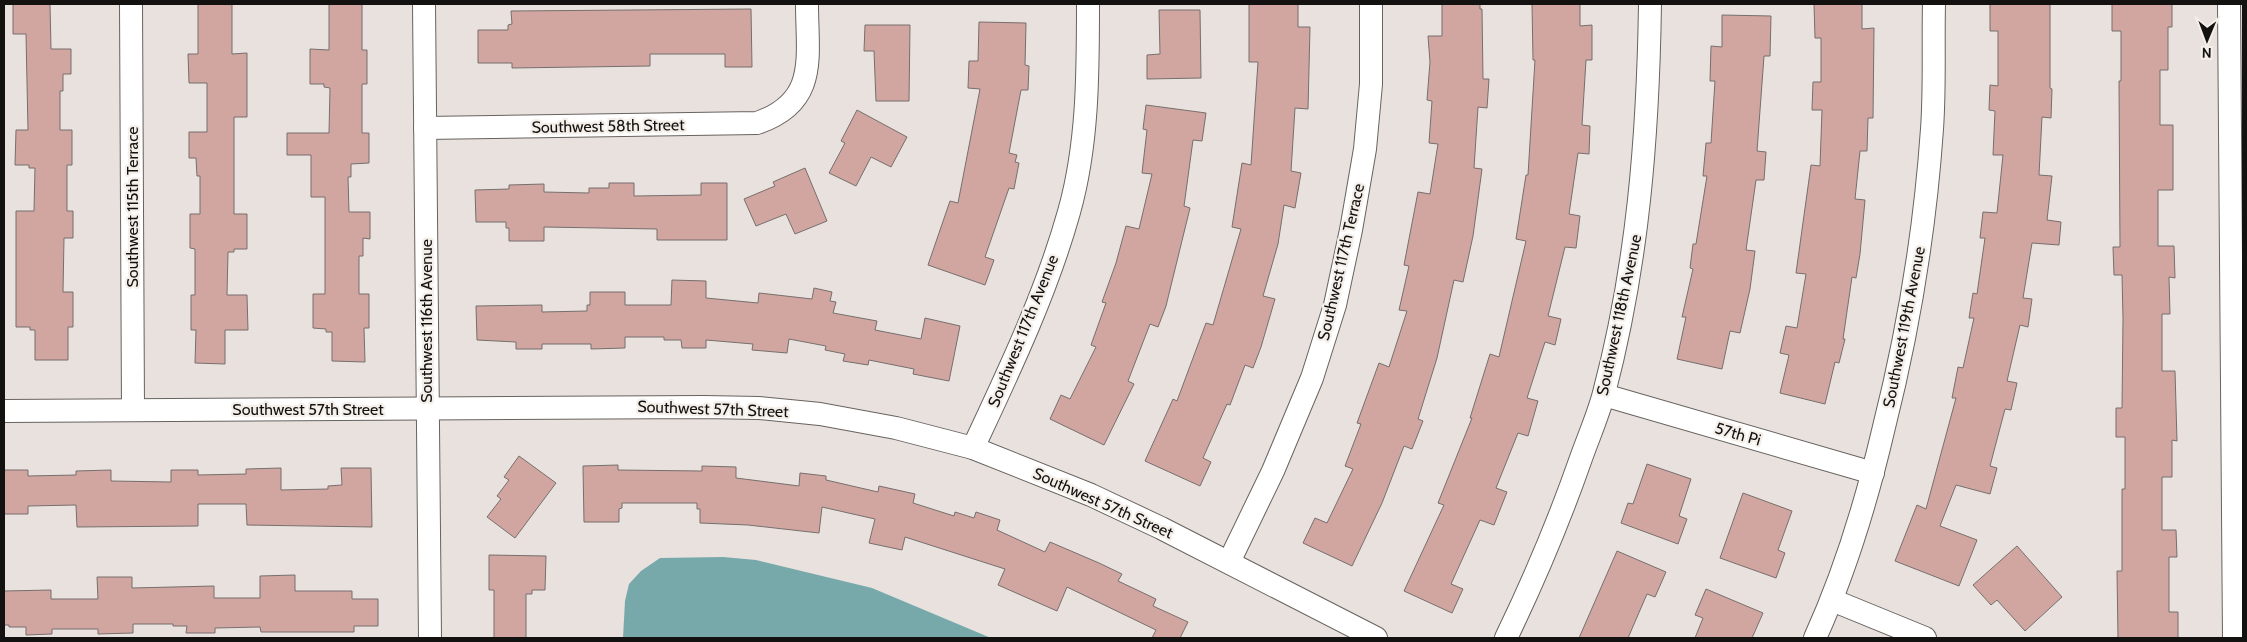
<svg xmlns="http://www.w3.org/2000/svg" width="2247" height="642" font-family="Cabin,sans-serif">
<style>
.water{fill:#77a9ab}
.building{fill:#d1a6a0;stroke:#766f6e}
.lines{fill:none;stroke-linecap:round;stroke-linejoin:round}
.minor-casing{stroke:#68635f;stroke-width:24}
.minor{stroke:#fff;stroke-width:22}
.labels{text-anchor:middle;dominant-baseline:central;stroke-width:4.5;stroke-linejoin:round;paint-order:stroke}
.street-label{font-size:16px;fill:#141211;stroke:#f5efea}
</style>
<rect width="100%" height="100%" fill="#e8e1dd"/>
<polygon class="water" points="723,557 756,560 872,588 991,638 623,638 625,601 629,584 641,571 660,558"/>
<g class="building">
<polygon points="13,4 50,4 51,49 71,49 71,74 63,74 63,91 60,91 60,130 72,130 72,165 67,165 67,211 73,211 73,238 64,238 63,292 73,292 73,327 68,327 68,360 35,360 35,330 30,330 30,327 16,327 16,211 34,211 35,168 29,168 29,165 15,165 16,130 28,130 26,34 13,34"/>
<polygon points="198,4 232,4 232,54 247,53 247,117 234,117 234,214 247,214 247,249 234,249 234,252 228,252 227,295 247,295 248,330 225,330 225,364 195,363 196,330 191,330 191,295 195,295 195,249 190,248 190,214 200,214 200,176 197,176 196,158 189,158 189,132 207,132 207,83 189,83 188,54 198,54"/>
<polygon points="329,4 362,4 362,50 367,50 367,84 362,84 362,133 369,133 369,163 351,164 351,177 348,177 349,212 370,212 370,239 363,238 363,256 359,256 359,294 369,294 369,328 364,328 365,362 332,361 332,332 326,332 326,329 313,328 313,294 325,294 325,197 311,197 311,155 287,155 287,133 329,133 330,88 324,87 324,84 310,84 310,49 329,50"/>
<polygon points="1249,4 1298,4 1298,27 1310,27 1308,109 1295,108 1291,171 1301,173 1295,208 1284,205 1278,244 1263,296 1275,299 1261,347 1253,368 1245,365 1230,405 1227,404 1203,458 1211,462 1200,486 1145,461 1173,399 1177,401 1206,323 1213,325 1241,229 1232,227 1242,163 1251,165 1258,62 1249,62"/>
<polygon points="1442,4 1480,4 1480,9 1482,9 1483,79 1489,79 1487,108 1478,107 1474,168 1482,169 1473,236 1463,282 1454,280 1437,358 1418,419 1423,421 1412,449 1404,446 1382,503 1352,566 1303,543 1315,518 1327,523 1353,469 1345,466 1361,424 1357,423 1379,363 1389,367 1407,311 1399,310 1409,266 1404,265 1418,192 1430,194 1438,144 1429,143 1432,101 1427,100 1430,62 1428,36 1442,36"/>
<polygon points="1532,4 1580,4 1580,26 1592,25 1592,60 1586,60 1582,125 1590,126 1589,154 1578,153 1569,214 1580,216 1576,248 1565,247 1548,316 1561,319 1555,345 1545,342 1527,398 1538,401 1528,436 1518,433 1496,488 1507,492 1494,525 1480,520 1451,584 1463,589 1452,613 1404,591 1444,505 1438,503 1472,418 1470,418 1490,354 1499,357 1526,241 1516,239 1526,175 1528,175 1535,60 1533,60"/>
<polygon points="1814,4 1862,4 1862,29 1874,28 1873,118 1868,118 1867,151 1860,151 1855,199 1865,200 1860,254 1856,278 1852,277 1843,339 1845,339 1839,363 1835,362 1825,404 1780,393 1789,355 1780,353 1786,326 1797,328 1806,274 1796,273 1811,165 1820,166 1822,110 1812,110 1813,82 1821,82 1821,38 1815,38"/>
<polygon points="1990,4 2050,4 2050,88 2052,89 2051,118 2042,117 2039,175 2052,176 2047,220 2061,222 2059,245 2032,243 2023,298 2032,299 2028,327 2020,325 2007,381 2017,383 2011,410 2005,409 1990,466 1997,468 1990,494 1956,485 1940,526 1977,540 1959,586 1895,561 1917,505 1926,509 1956,398 1952,398 1958,367 1963,368 1974,318 1969,318 1973,293 1977,294 1985,238 1980,238 1983,212 1997,213 2003,155 1993,155 1995,111 1989,110 1990,85 1998,86 1998,31 1990,31"/>
<polygon points="2112,4 2172,4 2172,27 2168,27 2168,70 2160,70 2160,125 2173,125 2173,190 2158,190 2158,246 2174,246 2175,278 2169,277 2170,314 2162,314 2162,371 2175,371 2177,441 2172,440 2172,477 2162,477 2162,530 2176,530 2177,557 2169,557 2169,612 2178,612 2178,638 2118,638 2117,571 2122,571 2122,489 2125,489 2125,437 2116,437 2116,408 2122,408 2123,319 2122,275 2114,275 2113,247 2120,247 2119,81 2121,81 2121,31 2112,31"/>
<polygon points="751,9 752,67 725,67 725,54 650,54 650,66 512,68 512,63 478,63 478,30 508,30 508,25 512,24 511,11"/>
<polygon points="1159,10 1200,10 1201,78 1147,79 1147,55 1160,54"/>
<polygon points="1722,15 1771,16 1770,56 1764,56 1757,151 1766,152 1764,180 1756,180 1746,250 1755,251 1750,289 1740,333 1730,331 1722,369 1677,359 1686,317 1682,317 1693,269 1690,268 1693,244 1696,244 1707,176 1703,176 1706,143 1711,143 1715,81 1710,81 1711,46 1722,47"/>
<polygon points="979,22 1026,23 1025,65 1029,66 1028,90 1021,90 1009,153 1017,155 1015,162 1019,163 1014,189 1009,188 985,257 994,260 985,285 928,265 950,201 958,203 980,89 968,88 969,61 978,61"/>
<polygon points="865,25 910,25 909,101 876,101 874,51 864,51"/>
<polygon points="1146,105 1206,113 1202,141 1193,140 1184,206 1190,208 1166,306 1158,327 1150,324 1128,381 1134,384 1104,445 1050,419 1061,395 1070,399 1096,347 1091,345 1106,303 1102,302 1116,263 1126,226 1139,229 1152,174 1142,173 1147,130 1143,129"/>
<polygon points="857,110 907,137 891,167 871,157 856,186 829,173 845,143 841,141"/>
<polygon points="805,168 827,221 795,234 786,214 756,226 744,199 775,186 773,182"/>
<polygon points="609,183 634,183 634,196 701,195 701,183 727,183 727,240 657,240 657,229 544,227 544,241 509,241 509,228 506,228 506,222 476,222 475,190 509,189 509,185 544,184 544,192 589,193 589,188 609,188"/>
<polygon points="672,280 706,281 706,298 758,303 759,293 812,299 814,288 832,292 830,301 836,302 833,313 877,321 875,330 921,339 925,318 960,326 949,381 913,374 914,369 869,360 868,365 843,361 845,354 825,350 826,346 789,339 787,353 752,350 753,344 706,340 706,348 682,348 681,340 664,340 664,337 625,337 625,348 591,349 591,344 542,344 542,349 516,349 516,342 477,340 476,306 542,305 542,312 587,311 587,305 590,305 590,292 625,292 625,305 671,305"/>
<polygon points="519,456 556,483 515,538 487,517 501,499 497,496 509,480 504,477"/>
<polygon points="1647,464 1691,479 1679,516 1687,519 1678,544 1621,523 1628,503 1633,504"/>
<polygon points="618,465 618,470 702,471 702,466 736,467 736,478 799,486 800,473 826,476 826,480 878,492 879,486 915,494 913,503 954,516 955,512 974,518 976,512 1000,520 997,530 1045,552 1050,542 1099,563 1122,574 1118,581 1156,599 1153,606 1188,622 1180,638 1152,638 1156,630 1067,587 1057,611 998,585 1005,569 905,537 902,550 869,543 875,519 822,507 819,533 748,525 700,523 700,509 697,509 697,503 622,503 622,508 619,509 619,522 584,522 583,466"/>
<polygon points="281,468 281,490 328,489 328,486 342,485 341,468 371,468 372,527 247,525 246,504 198,504 198,526 77,527 76,505 28,506 28,514 4,514 4,470 28,470 28,476 76,475 76,471 111,470 111,481 171,482 171,470 198,470 198,475 246,474 246,469"/>
<polygon points="1743,493 1792,511 1778,550 1785,553 1776,578 1720,558"/>
<polygon points="2017,546 2062,597 2025,631 1997,600 1991,605 1973,585"/>
<polygon points="1617,551 1666,572 1655,597 1647,594 1628,638 1579,638"/>
<polygon points="489,555 546,556 545,590 532,590 532,594 526,594 526,638 494,638 494,590 489,590"/>
<polygon points="295,575 295,591 352,591 352,599 378,599 378,626 354,626 354,632 261,632 260,627 215,628 215,633 186,633 187,626 173,626 173,624 133,624 133,633 98,634 98,629 52,629 52,634 26,635 26,627 9,627 9,625 4,625 4,591 51,590 51,599 98,599 97,577 132,577 132,588 214,586 214,598 260,598 260,576"/>
<polygon points="1706,589 1763,613 1752,638 1695,638 1703,618 1695,615"/>
</g>
<g class="lines">
<g class="minor-casing">
<g id="minor">
<polyline points="131,4 133,410"/>
<polyline points="424,4 430,638"/>
<polyline points="2229,4 2234,638"/>
<path d="M 425,128 L 757,123 C 819,102 807,57 807,4"/>
<polyline points="1604,395 1873,473"/>
<polyline points="4,411 704,407 759,408 820,414 896,428 973,448 1091,495 1161,528 1376,638"/>
<path d="M 973,448 C 1009,371 1046,294 1069,212 C 1088,145 1088,73 1088,4"/>
<polyline points="1229,562 1273,471 1312,378 1335,305 1351,230 1365,149 1371,84 1371,4"/>
<polyline points="1832,600 1925,638"/>
<path d="M 1506,638 C 1534,580 1559,521 1580,461 C 1588,438 1598,416 1604,393 C 1638,264 1648,137 1650,4"/>
<path d="M 1815,638 C 1846,570 1867,500 1884,427 C 1909,328 1925,230 1932,129 C 1935,87 1933,45 1934,4"/>
</g>
</g>
<use href="#minor" class="minor"/>
</g>
<g class="labels">
<g class="street-label">
<text transform="translate(608 126) rotate(-1)">Southwest 58th Street</text>
<text transform="translate(132 207) rotate(-90)">Southwest 115th Terrace</text>
<text transform="translate(1341 262) rotate(-77)">Southwest 117th Terrace</text>
<text transform="translate(1619 315) rotate(-78)">Southwest 118th Avenue</text>
<text transform="translate(426 321) rotate(-90)">Southwest 116th Avenue</text>
<text transform="translate(1904 327) rotate(-79)">Southwest 119th Avenue</text>
<text transform="translate(1023 331) rotate(-68)">Southwest 117th Avenue</text>
<text x="308" y="409">Southwest 57th Street</text>
<text transform="translate(713 409) rotate(2)">Southwest 57th Street</text>
<text transform="translate(1738 434) rotate(16)">57th Pi</text>
<text transform="translate(1103 503) rotate(24)">Southwest 57th Street</text>
</g>
</g>
<rect width="2247" height="642" fill="none" stroke="#141211" stroke-width="10"/>
<g transform="translate(2207 40) rotate(181)" stroke="#f5efea" stroke-width="4" paint-order="stroke">
<path d="M0-4L9 19L0 12L-9 19Z" fill="#141211"/>
<text y="-8" font-size="14" font-weight="bold" text-anchor="middle" fill="#141211">N</text>
</g>
</svg>
